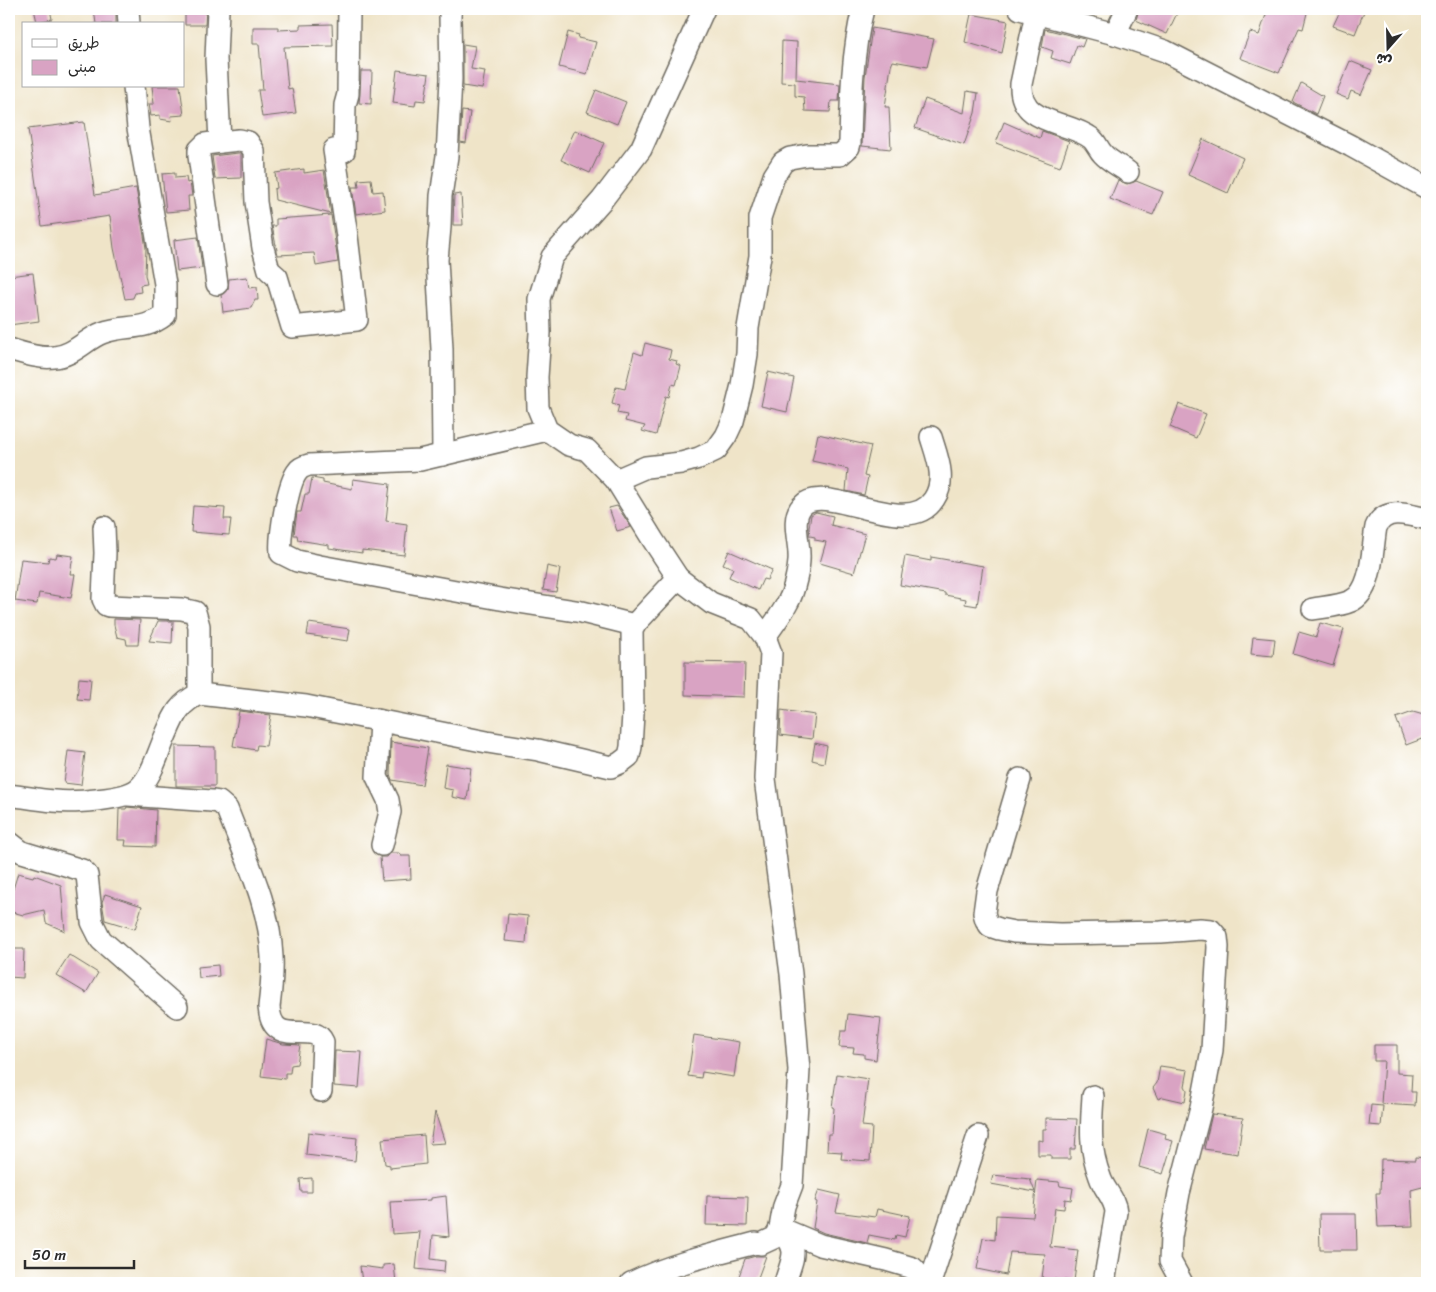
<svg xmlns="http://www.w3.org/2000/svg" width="1436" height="1292" font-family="Sriracha,'Playpen Sans Arabic',sans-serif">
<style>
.building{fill:#d9a3c3}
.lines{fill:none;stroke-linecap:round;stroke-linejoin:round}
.minor-casing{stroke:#706c62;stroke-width:24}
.minor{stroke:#fff;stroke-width:21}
</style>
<rect width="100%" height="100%" fill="#fff"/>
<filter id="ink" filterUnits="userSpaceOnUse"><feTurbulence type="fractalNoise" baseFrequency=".02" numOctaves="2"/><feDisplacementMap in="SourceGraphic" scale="10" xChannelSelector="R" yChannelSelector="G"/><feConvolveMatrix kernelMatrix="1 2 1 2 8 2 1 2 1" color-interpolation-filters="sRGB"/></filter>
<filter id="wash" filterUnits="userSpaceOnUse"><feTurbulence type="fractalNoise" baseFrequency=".0096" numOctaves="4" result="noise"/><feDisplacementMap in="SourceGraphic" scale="20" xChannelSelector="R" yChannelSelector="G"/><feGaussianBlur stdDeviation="1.12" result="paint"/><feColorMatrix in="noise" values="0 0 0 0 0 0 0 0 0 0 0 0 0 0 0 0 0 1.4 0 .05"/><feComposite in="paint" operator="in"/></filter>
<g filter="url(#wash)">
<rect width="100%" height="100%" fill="#efe4c8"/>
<g id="blocks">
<g class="building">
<polygon points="34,9 50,9 52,19 37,22"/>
<polygon points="94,9 116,9 116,24 96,24"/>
<polygon points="185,9 206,9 205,25 185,25"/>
<polygon points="1139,9 1179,9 1167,34 1136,20"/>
<polygon points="1268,9 1308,9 1303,29 1299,28 1279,73 1240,58 1250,32 1259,35"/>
<polygon points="1341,9 1365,9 1355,34 1333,26"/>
<polygon points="971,14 1008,21 1002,53 965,42"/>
<polygon points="332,24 333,46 284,47 288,89 292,88 296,113 262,117 258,90 263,90 259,44 253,44 253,27 278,27 278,30 300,29 300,25"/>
<polygon points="872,28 934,39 927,67 893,61 891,66 885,107 889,107 891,149 862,146 865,77"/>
<polygon points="1045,29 1085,39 1082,47 1077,45 1070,64 1051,58 1053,51 1042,47"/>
<polygon points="568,32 579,35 578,38 596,42 587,74 559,67"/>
<polygon points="782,41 797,42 796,79 840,84 839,101 831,101 830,112 805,111 804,97 795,96 795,83 781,82"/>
<polygon points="463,44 475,46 471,69 485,71 482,89 463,86"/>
<polygon points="1350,61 1372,70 1361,95 1351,91 1348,99 1336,94"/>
<polygon points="397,70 429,74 425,101 416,100 415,106 393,103"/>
<polygon points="361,71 372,71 371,104 359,103 360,94"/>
<polygon points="1301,83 1323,96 1316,114 1293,102"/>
<polygon points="152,86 180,86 184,115 171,116 172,121 160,119 160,115 151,116 149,104 154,104"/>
<polygon points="596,90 626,102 617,124 587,112"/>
<polygon points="967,91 978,93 975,113 964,145 915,128 925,99 964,113"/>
<polygon points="462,111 470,112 466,143 460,142"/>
<polygon points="84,122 95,195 136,188 146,248 145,275 147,284 140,285 141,292 135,293 133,298 125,299 114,248 110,216 42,226 28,129"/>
<polygon points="1004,122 1040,138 1042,131 1069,141 1060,167 996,143"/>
<polygon points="575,130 604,143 590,173 561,160"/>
<polygon points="1203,139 1243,158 1228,193 1188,175"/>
<polygon points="238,153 241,153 241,178 215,179 212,156"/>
<polygon points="304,169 304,173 324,170 331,214 275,200 274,189 277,188 275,173"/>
<polygon points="175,173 175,178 186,177 187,183 190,182 192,196 188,196 189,210 166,212 162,174"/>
<polygon points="371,179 373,192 383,191 385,210 356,214 352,187 359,187 358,180"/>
<polygon points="1118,180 1127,184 1136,181 1163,192 1153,215 1110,199"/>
<polygon points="461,194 463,225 453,225 454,195"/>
<polygon points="331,215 338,262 316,266 314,253 278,255 272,226 276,226 276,219"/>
<polygon points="198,237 202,268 177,271 174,240"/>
<polygon points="33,273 39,321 9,325 9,276"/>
<polygon points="247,277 249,288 257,287 258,300 255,300 251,308 223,312 221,295 228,289 229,279"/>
<polygon points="645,343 671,350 669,359 677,361 676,364 681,366 676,385 672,384 669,397 666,396 656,435 642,431 645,426 625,421 627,415 617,413 619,405 612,403 616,387 625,389 634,352 642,355"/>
<polygon points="768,372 794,378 787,412 761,406"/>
<polygon points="1179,404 1206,414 1196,438 1170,427"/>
<polygon points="818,434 871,446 864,476 868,477 864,495 846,491 848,469 812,461"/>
<polygon points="312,478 323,480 323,483 352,489 353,479 390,484 386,521 407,524 404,555 362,550 362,553 329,548 329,545 298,540 297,535 294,535 297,512 301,512 305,494 309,494"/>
<polygon points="193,506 225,508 224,519 231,519 229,535 191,532"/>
<polygon points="617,506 631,527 617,531 609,508"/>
<polygon points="816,512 833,516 831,525 865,534 854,573 820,563 826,542 815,540 815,537 810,536 809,528 811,515"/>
<polygon points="729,551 772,570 767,580 763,579 758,590 729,577 733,568 723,564"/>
<polygon points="57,554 73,556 70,574 75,574 71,598 39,593 37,604 15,601 21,559 48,562 49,557 56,558"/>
<polygon points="905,556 931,561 931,557 983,566 977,606 965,604 966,599 945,595 945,593 900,585"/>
<polygon points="547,566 560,569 556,592 543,590"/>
<polygon points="114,619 140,620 138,645 127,645 126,639 117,637 114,625"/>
<polygon points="158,621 173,621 172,643 149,641"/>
<polygon points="309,623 350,629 348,641 307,635"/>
<polygon points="1320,623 1344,629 1333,666 1293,654 1299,632 1316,637"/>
<polygon points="1253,637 1275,639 1273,656 1251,654"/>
<polygon points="685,662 745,663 744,697 685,695"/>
<polygon points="79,678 91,679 89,700 77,699"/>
<polygon points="781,710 815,715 812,739 780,735"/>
<polygon points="239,711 271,715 266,746 257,745 256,750 233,746"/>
<polygon points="1413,712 1427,716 1427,737 1406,745 1396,718"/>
<polygon points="391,742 428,748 422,785 392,780 390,774"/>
<polygon points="815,743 827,746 824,763 812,760"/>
<polygon points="176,746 215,747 215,786 176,786"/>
<polygon points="68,751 85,753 81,785 64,783"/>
<polygon points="446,764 471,768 467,800 452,797 453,790 443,788"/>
<polygon points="127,807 156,810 155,847 125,846 126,840 118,840 119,809 126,809"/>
<polygon points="391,853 399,853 401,856 410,856 411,879 382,881 380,857 386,857"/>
<polygon points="18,873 33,877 34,875 61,885 65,931 46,923 44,910 23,915 9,911 9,902"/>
<polygon points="105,894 142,906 135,929 105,920 102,902"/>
<polygon points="508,914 528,916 526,943 505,941"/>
<polygon points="9,949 24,949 23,978 9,977"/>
<polygon points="69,955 98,973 86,993 56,975"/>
<polygon points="218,965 219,976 199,978 198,967"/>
<polygon points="848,1014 881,1018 876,1060 864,1058 864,1054 853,1053 854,1048 839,1047 841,1031 846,1031"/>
<polygon points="694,1035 739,1042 734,1077 702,1072 701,1078 688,1076"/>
<polygon points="266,1039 283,1044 300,1045 297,1064 291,1065 290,1073 285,1073 285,1079 261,1076"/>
<polygon points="1374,1045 1397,1045 1397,1073 1412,1074 1411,1092 1416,1092 1415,1106 1381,1104 1384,1061 1374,1061"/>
<polygon points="335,1051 362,1052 359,1088 334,1086"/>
<polygon points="1160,1066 1188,1070 1185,1086 1187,1090 1185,1102 1163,1097 1158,1099 1153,1088 1157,1083"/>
<polygon points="837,1074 868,1079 862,1126 872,1127 870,1161 841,1159 842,1152 827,1151 828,1134 832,1134 834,1108 832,1107"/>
<polygon points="1371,1105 1383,1106 1381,1126 1369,1125"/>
<polygon points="435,1112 445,1143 430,1144"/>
<polygon points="1212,1114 1243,1118 1238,1154 1204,1149"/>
<polygon points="1046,1118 1077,1119 1075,1149 1070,1149 1070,1159 1051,1159 1051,1155 1038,1155 1038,1140 1043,1141 1043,1129 1046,1129"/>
<polygon points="1148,1129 1166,1134 1165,1139 1173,1141 1163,1174 1139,1167"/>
<polygon points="308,1132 357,1138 355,1161 306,1155"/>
<polygon points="424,1135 426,1164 390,1168 390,1165 385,1164 382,1139"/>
<polygon points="1415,1157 1427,1158 1426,1186 1411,1190 1413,1226 1378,1227 1376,1193 1380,1193 1381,1159 1415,1160"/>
<polygon points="993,1175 1030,1179 1035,1192 991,1184"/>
<polygon points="312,1178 312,1192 301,1192 300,1179"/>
<polygon points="1037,1180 1059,1182 1060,1186 1073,1188 1071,1200 1065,1199 1064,1209 1055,1208 1050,1247 1078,1250 1074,1281 1042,1278 1045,1254 1010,1252 1006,1275 977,1269 983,1238 995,1240 996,1215 1033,1217"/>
<polygon points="819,1190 840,1195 836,1212 875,1217 877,1209 910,1216 905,1237 896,1235 895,1240 869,1235 867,1243 824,1233 813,1228 817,1202 815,1201"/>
<polygon points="446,1196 449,1237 433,1235 431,1259 445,1261 444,1272 416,1269 420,1232 392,1234 390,1202 431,1200 431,1198"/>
<polygon points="707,1196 748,1197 747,1226 706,1225"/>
<polygon points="1319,1214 1356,1214 1357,1250 1320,1250"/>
<polygon points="756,1256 766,1256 756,1283 750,1283 738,1279 745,1259"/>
<polygon points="394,1264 396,1283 362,1283 360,1266 383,1269 383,1265"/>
</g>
</g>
</g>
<g filter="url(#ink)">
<use href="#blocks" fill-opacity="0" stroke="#706c62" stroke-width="1"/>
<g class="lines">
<g class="minor-casing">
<g id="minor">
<polyline points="128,9 129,24"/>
<polyline points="218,9 216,59 220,142 239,140 248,142 254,151 256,202 263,248 269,270 277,277 292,327 357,320 347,236 334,150 344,151 345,105 348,94 349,9"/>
<polyline points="1020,9 1115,34 1165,51 1351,146 1427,188"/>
<path d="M 1036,13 L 1021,84 C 1019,125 1067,120 1091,138 C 1097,143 1098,149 1103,154 C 1109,161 1120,166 1128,172"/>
<polyline points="1115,34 1127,9"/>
<polyline points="217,284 199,156 199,150 205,144 220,142"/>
<path d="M 9,349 C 23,353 39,359 54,357 C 73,356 86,339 102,333 C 125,324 143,332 165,315 L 165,284 L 138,128 L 134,86"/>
<path d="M 547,430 L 420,460 L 309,465 C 305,466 300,468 298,471 C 288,482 279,537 281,553 L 297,561 L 320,566 L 500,599 L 582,612 L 634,625"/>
<polyline points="443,455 442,349 437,260 440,227 441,196 447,156 451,79 450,15 451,9"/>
<path d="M 616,480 L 646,467 L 681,463 L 699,458 L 716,450 L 726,436 L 733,421 L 742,385 L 747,354 L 748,328 L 760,256 L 760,218 L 774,176 L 783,162 L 790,158 L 807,155 L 840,155 L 849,147 L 850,143 C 851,98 852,53 863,9"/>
<polyline points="104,527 105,553 103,599 106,605 109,606 182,609 195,612 199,626 199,694"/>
<path d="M 1313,609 C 1325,607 1340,606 1351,601 C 1373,591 1372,548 1376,527 C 1385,506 1410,515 1427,519"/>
<path d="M 765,637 C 773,625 782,614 788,602 C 794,592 800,566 799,554 C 799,540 791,518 802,506 C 825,480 908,541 934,499 C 947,479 937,457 931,437"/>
<polyline points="380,721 377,777 388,800 390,812 382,845"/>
<polyline points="1020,779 987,891 984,913 986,920 990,926 999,929 1014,932 1060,934 1161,932 1200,929 1211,930 1217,937 1218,947 1212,1050 1201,1108 1179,1193 1171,1237 1170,1261 1182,1283"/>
<path d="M 9,795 C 24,797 39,800 54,801 C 73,803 126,800 139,788 C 152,776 158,753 165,737 C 174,716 178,704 199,694 L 306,706 L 487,742 L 538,750 L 611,767 L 620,763 L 629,756 L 631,747 L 633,714 L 632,630 L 636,623 L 678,578"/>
<path d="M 128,795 L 212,801 L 219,802 L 227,809 C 245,857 270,905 272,957 C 273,974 271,991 269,1007 C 272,1051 313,1019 323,1042 L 321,1091"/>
<polyline points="9,842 22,852 82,870 87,875 92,922 101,940 177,1007"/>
<path d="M 1093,1096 C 1091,1126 1089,1148 1100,1177 C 1104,1190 1115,1198 1116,1212 L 1104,1283"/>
<polyline points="780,1228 820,1245 886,1260 913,1268 926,1283"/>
<path d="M 780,1228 C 800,1252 793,1255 785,1283"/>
<path d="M 631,1283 C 671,1264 713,1254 756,1243 L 761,1244 L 776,1237 L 780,1228 L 784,1206 L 792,1185 L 799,1070 L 791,974 L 765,779 L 771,653 L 765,637 L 751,619 L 711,603 L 678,578 L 653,540 L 616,480 L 587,450 L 569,445 L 547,430 L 538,408 L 537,377 L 540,333 L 539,299 L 552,257 L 602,200 L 641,149 L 704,9"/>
<polyline points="930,1283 978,1136"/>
</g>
</g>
<use href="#minor" class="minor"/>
</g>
</g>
<rect width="1436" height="1292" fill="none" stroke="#fff" stroke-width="30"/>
<rect x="22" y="22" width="162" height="65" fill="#ffffff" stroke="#aaaaaa"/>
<rect x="32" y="39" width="25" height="8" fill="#ffffff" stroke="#aaaaaa"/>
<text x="68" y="48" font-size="15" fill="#2b2b2b">طريق</text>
<rect x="32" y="60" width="25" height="15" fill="#d9a3c3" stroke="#aaaaaa"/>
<text x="68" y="72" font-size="15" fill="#2b2b2b">مبنى</text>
<g transform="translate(1388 48) rotate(200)" stroke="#ffffff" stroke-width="4" paint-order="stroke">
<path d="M0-4L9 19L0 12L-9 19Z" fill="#2b2b2b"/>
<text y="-8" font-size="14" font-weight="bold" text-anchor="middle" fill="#2b2b2b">ش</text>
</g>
<path d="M25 1260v8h109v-8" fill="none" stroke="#2b2b2b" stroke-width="2.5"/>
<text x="32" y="1260" font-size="15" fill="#2b2b2b" stroke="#ffffff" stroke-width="4" paint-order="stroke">50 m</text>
</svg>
